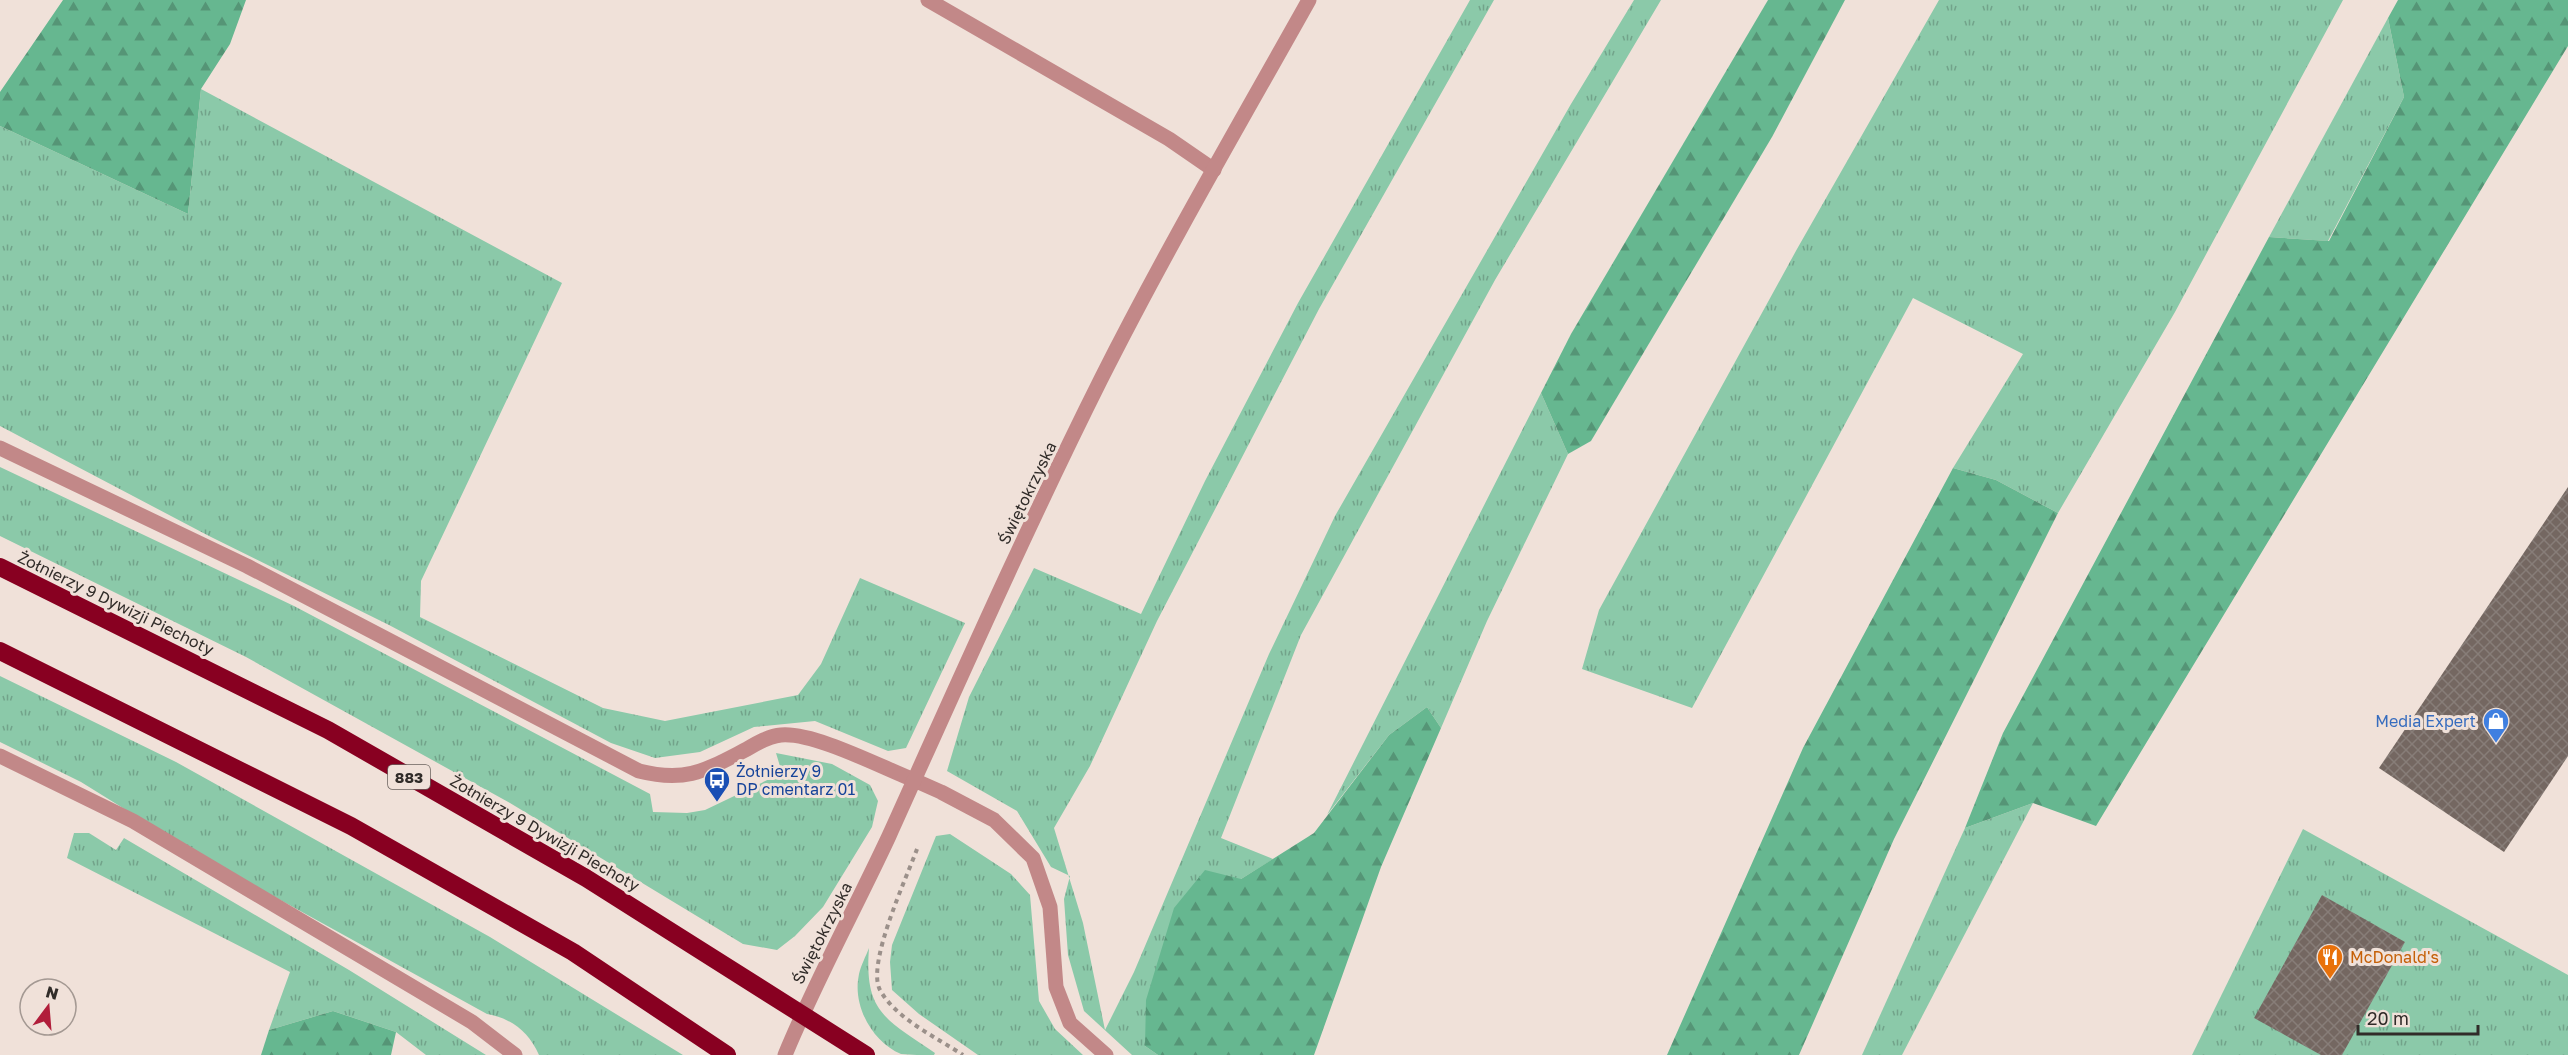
<svg xmlns="http://www.w3.org/2000/svg" width="2568" height="1055" font-family="'Golos Text',sans-serif">
<style>
.grass{fill:url(#grass-tufts)}
.forest{fill:url(#forest-firs)}
.building{fill:url(#building-cross-hatch)}
.lines{fill:none;stroke-linecap:round;stroke-linejoin:round}
.path{stroke:#9b908a;stroke-width:4;stroke-dasharray:4.5 4.5;stroke-linecap:butt}
.lane{stroke:#c28888;stroke-width:15}
.street{stroke:#c28888;stroke-width:15}
.highway{stroke:#880021;stroke-width:18}
.labels{text-anchor:middle;dominant-baseline:central;stroke-width:6;stroke-linejoin:round;paint-order:stroke}
.shield{fill:#f0e1d9;stroke:#6a625e;stroke-width:1.5}
.shield-label{font-size:15px;font-weight:bold;fill:#312c29}
.street-label{font-size:16px;fill:#312c29;stroke:#f0e1d9}
.shop-label{font-size:16px;fill:#366cbe;stroke:#f0e1d9;text-anchor:end}
.transit-label{font-size:16px;fill:#164399;stroke:#f0e1d9;text-anchor:start}
.food-label{font-size:16px;fill:#c56008;stroke:#f0e1d9;text-anchor:start}
</style>
<defs>
<pattern id="grass-tufts" width="24" height="20" patternUnits="userSpaceOnUse" patternTransform="scale(1.5)"><rect width="24" height="20" fill="#8bc9a9"/><path d="M3 7l-1-3M5 7V3M7 7l1-3M15 17l-1-3M17 17v-4M19 17l1-3" fill="none" stroke="#72a38a"/></pattern>
<pattern id="forest-firs" width="22" height="20" patternUnits="userSpaceOnUse" patternTransform="scale(1.5)"><rect width="22" height="20" fill="#66b790"/><path d="M5 1l3.5 6h-7zM16 11l3.5 6h-7z" fill="#559576"/></pattern>
<pattern id="building-cross-hatch" width="8" height="8" patternUnits="userSpaceOnUse" patternTransform="scale(1.5)"><rect width="8" height="8" fill="#746761"/><path d="M0 0l8 8M0 8l8-8" fill="none" stroke="#877d78"/></pattern>
</defs>
<rect width="100%" height="100%" fill="#f0e1d9"/>
<g class="grass">
<polygon points="1470,0 1494,0 1319,309 1157,621 1090,766 1054,828 1083,923 1105,1030 1134,972 1269,654 1335,516 1571,104 1634,0 1661,0 1495,280 1301,635 1221,838 1273,859 1241,879 1145,1046 1158,1055 1132,1055 1084,1011 1068,955 1064,899 1070,876 1051,867 1017,811 947,771 969,697 1034,568 1141,614 1205,481 1298,303"/>
<polygon points="1939,0 2343,0 2175,312 2058,513 1996,480 1953,468 2023,354 1913,298 1692,708 1582,669 1599,610 1797,249"/>
<polygon points="2388,18 2404,97 2328,241 2269,237"/>
<polygon points="201,89 562,283 421,581 420,617 603,708 665,721 798,695 821,664 860,578 965,623 906,748 888,751 815,721 754,727 700,752 655,758 611,743 389,625 209,536 0,426 0,126 188,214"/>
<polygon points="1541,393 1568,454 1487,621 1441,728 1427,707 1389,735 1327,815"/>
<polygon points="0,467 294,606 650,794 653,812 687,813 705,810 782,773 776,753 832,764 870,785 878,801 872,827 823,907 795,936 777,950 743,944 510,803 246,657 0,536"/>
<path d="M 0,676 L 176,762 L 490,937 L 683,1055 L 539,1055 C 529,1032 511,1018 487,1014 L 197,854 L 81,782 L 0,742 Z"/>
<polygon points="2033,803 1902,1055 1862,1055 1965,828"/>
<polygon points="2303,829 2568,975 2568,1055 2192,1055"/>
<polygon points="74,833 89,833 116,850 124,838 349,970 486,1055 426,1055 396,1032 333,1011 269,1030 290,972 67,858"/>
<polygon points="950,834 1011,874 1030,895 1039,1001 1055,1029 1083,1055 978,1055 919,1014 892,990 890,962 892,945 936,836"/>
<path d="M 869,948 C 864,1013 886,1019 935,1053 L 934,1055 C 924,1055 910,1055 901,1054 C 872,1042 852,1005 859,974 C 861,965 866,956 869,948 Z"/>
</g>
<g class="forest">
<polygon points="63,0 246,0 230,44 201,89 188,214 0,126 0,92"/>
<polygon points="1768,0 1845,0 1772,137 1591,441 1568,454 1541,393 1571,334"/>
<polygon points="2398,0 2568,0 2568,46 2096,826 2033,803 1965,828 2003,733 2269,237 2329,241 2404,97 2388,18"/>
<polygon points="1953,468 1996,480 2058,513 1894,839 1799,1055 1667,1055 1803,748"/>
<polygon points="1427,707 1441,728 1381,867 1314,1055 1158,1055 1145,1046 1146,1000 1174,908 1205,870 1241,879 1314,833 1389,735"/>
<polygon points="333,1011 396,1032 391,1055 261,1055 269,1030"/>
</g>
<g class="building">
<polygon points="2568,487 2568,756 2504,852 2379,768"/>
<polygon points="2322,895 2405,942 2342,1055 2321,1055 2254,1018"/>
</g>
<g class="lines">
<path class="path" d="M 917,849 C 907,877 866,964 880,990 C 896,1019 936,1037 963,1055"/>
<g class="lane">
<polyline points="928,0 1169,139 1214,170"/>
<polyline points="914,780 941,792 994,820 1033,858 1050,907 1056,987 1070,1023 1106,1055"/>
</g>
<g class="street">
<path d="M 0,448 L 247,566 L 639,771 C 687,783 706,770 747,749 C 757,743 769,736 781,735 C 814,732 881,767 914,780"/>
<polyline points="0,756 133,821 472,1022 515,1055"/>
<path d="M 785,1055 C 816,980 855,909 889,836 C 958,683 1026,529 1101,379 C 1166,250 1239,125 1309,0"/>
</g>
<g class="highway">
<polyline points="0,567 328,730 586,878 866,1055"/>
<polyline points="0,651 351,826 573,952 727,1055"/>
</g>
</g>
<defs>
<g id="shop-pin" transform="scale(1.35)"><path d="M0 17L-7.5 6A9.5 9.5 0 1 1 7.5 6Z" fill="#3f7fe0" stroke="#f0e1d9"/><path d="M-5-2.5h2.3a2.7 3.5 0 0 1 5.4 0H5L5.5 6h-11ZM-1.5-2.5h3a1.5 2.3 0 0 0-3 0Z" fill="#fff"/></g>
<g id="bus-pin" transform="scale(1.35)"><path d="M0 17L-7.5 6A9.5 9.5 0 1 1 7.5 6Z" fill="#1a4fb4" stroke="#f0e1d9"/><path d="M-5-6H5V4H4V6H2V4H-2V6H-4V4H-5ZM-3.5-4V0h7V-4ZM-3.5 1.2v1.5H-2V1.2ZM2 1.2v1.5H3.5V1.2Z" fill="#fff"/></g>
<g id="restaurant-pin" transform="scale(1.35)"><path d="M0 17L-7.5 6A9.5 9.5 0 1 1 7.5 6Z" fill="#e8710a" stroke="#f0e1d9"/><path d="M-5-6h1v4h1v-4h1v4h1v-4h1v5L-1.5 .5V6h-2V.5L-5-1ZM5-6V6H3V1.5H1.5Q1.5-4 5-6Z" fill="#fff"/></g>
</defs>
<g fill-rule="evenodd">
<use href="#shop-pin" x="2496" y="721"/>
<use href="#bus-pin" x="717" y="780"/>
<use href="#restaurant-pin" x="2330" y="957"/>
</g>
<g class="labels">
<rect class="shield" x="388" y="765" width="42" height="24" rx="4.5"/>
<g class="shield-label">
<text x="409" y="777">883</text>
</g>
<g class="street-label">
<text transform="translate(1027 493) rotate(-64)">Świętokrzyska</text>
<text transform="translate(116 603) rotate(26)">Żołnierzy 9 Dywizji Piechoty</text>
<text transform="translate(545 833) rotate(30)">Żołnierzy 9 Dywizji Piechoty</text>
<text transform="translate(822 933) rotate(-63)">Świętokrzyska</text>
</g>
<g class="shop-label">
<text x="2476" y="721">Media Expert</text>
</g>
<g class="transit-label">
<text x="736" y="771">Żołnierzy 9<tspan x="736" dy="18">DP cmentarz 01</tspan></text>
</g>
<g class="food-label">
<text x="2350" y="957">McDonald's</text>
</g>
</g>
<g transform="translate(48 1007) rotate(16)"><circle r="28" fill="#f0e1d9" stroke="#a49993" stroke-width="1.5"/>
<path d="M0-4.5L10 22L0 15L-10 22Z" fill="#b11e3b"/>
<text y="-9" font-size="16" font-weight="bold" text-anchor="middle" fill="#312c29">N</text>
</g>
<path d="M2358 1025v9h120v-9" fill="none" stroke="#312c29" stroke-width="3"/>
<text x="2367" y="1025" font-size="18" fill="#312c29" stroke="#f0e1d9" stroke-width="4.5" paint-order="stroke">20 m</text>
</svg>
